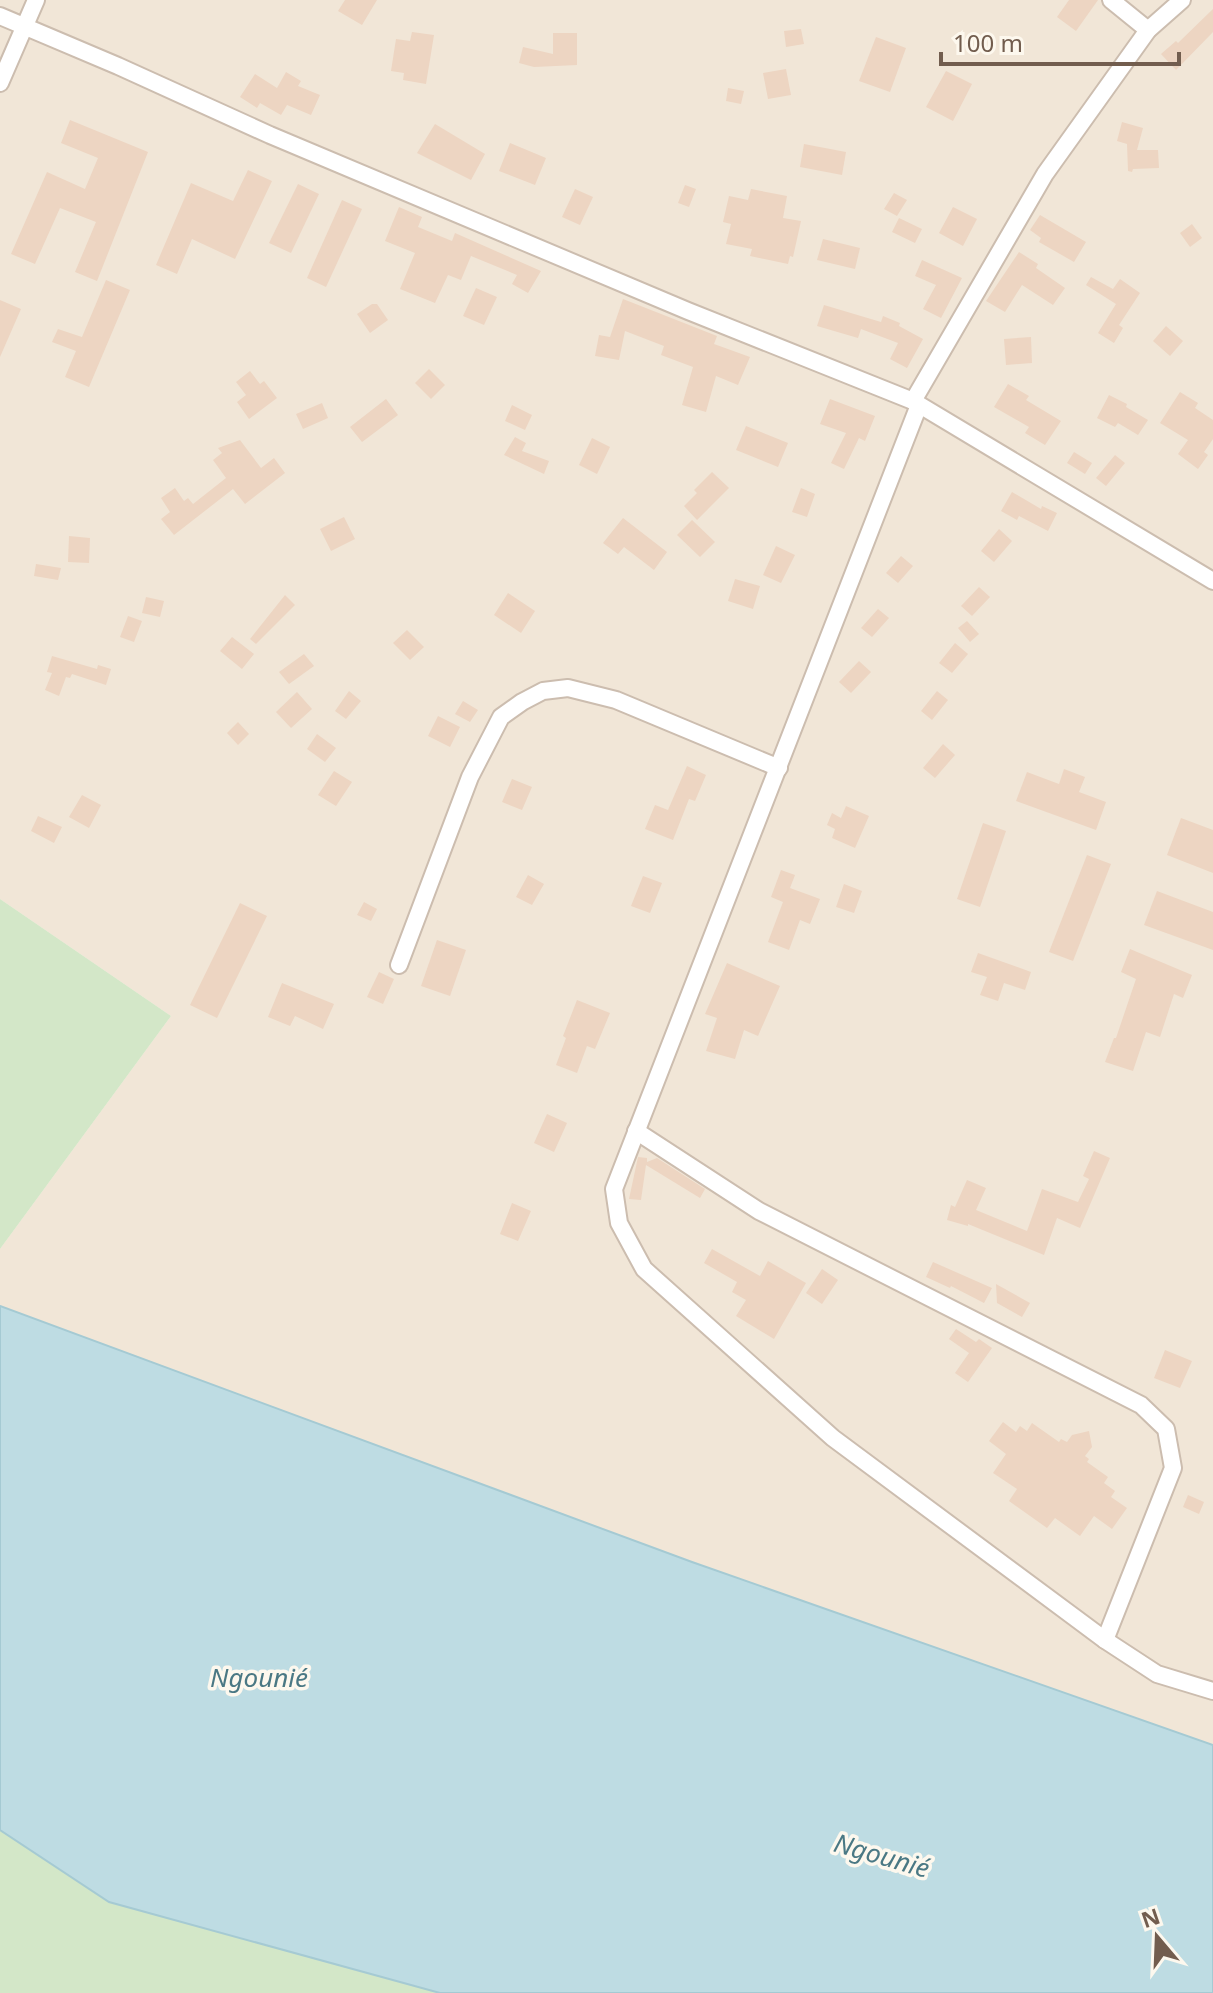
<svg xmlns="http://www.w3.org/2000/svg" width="1213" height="1993" font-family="'Noto Sans',sans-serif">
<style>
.residential{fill:#f1e6d7}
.green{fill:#d3e7c8}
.water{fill:#bedce3;stroke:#a5cad3;stroke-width:2}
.building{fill:#edd5c2}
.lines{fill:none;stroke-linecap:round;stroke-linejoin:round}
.street-casing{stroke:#ccbdaf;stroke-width:20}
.street{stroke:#fff;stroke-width:16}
.labels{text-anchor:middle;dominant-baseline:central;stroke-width:7;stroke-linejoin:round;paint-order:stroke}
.water-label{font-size:26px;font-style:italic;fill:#4a7884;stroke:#fdf8ee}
</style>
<rect width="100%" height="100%" fill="#faf4e8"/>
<polygon class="residential" points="0,0 1213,0 1213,1745 692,1562 0,1306 0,1249 171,1016 0,899"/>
<g class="green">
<polygon points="0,899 171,1016 0,1249"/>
<polygon points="0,1830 109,1902 440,1993 0,1993"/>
</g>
<polygon class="water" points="0,1306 692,1562 1213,1745 1213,1993 440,1993 109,1902 0,1830"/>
<g class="building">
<polygon points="345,0 377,0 362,25 338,11"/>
<polygon points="1069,0 1098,0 1076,31 1057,17"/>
<polygon points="1213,9 1213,32 1176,70 1161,54 1176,41 1178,43"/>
<polygon points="801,29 804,44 786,47 784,31"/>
<polygon points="412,32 434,35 426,84 403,80 404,73 391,71 396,39 410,41"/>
<polygon points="553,33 577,33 577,65 534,67 519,63 523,47 553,54"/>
<polygon points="876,37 906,48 890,92 859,81"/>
<polygon points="786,69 791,95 768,99 763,73"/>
<polygon points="946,71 972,84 953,121 926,107"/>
<polygon points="286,72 301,81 298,86 320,95 311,115 287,105 281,115 260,103 257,108 240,97 255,74 277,88"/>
<polygon points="728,88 744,91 741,104 726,101"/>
<polygon points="70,120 148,152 97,281 75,272 96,222 60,208 35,264 11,254 47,172 85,189 98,158 61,143"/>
<polygon points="1122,122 1143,128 1137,150 1158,150 1159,168 1133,169 1132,172 1128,171 1127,144 1117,141"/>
<polygon points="435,124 485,154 471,180 417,153"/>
<polygon points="510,143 546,158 535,185 499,171"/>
<polygon points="804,144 846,152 842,175 800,167"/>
<polygon points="248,170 272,181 235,259 192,239 177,274 156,265 191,183 233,201"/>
<polygon points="298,184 319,194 291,253 269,243"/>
<polygon points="685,185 696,189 689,207 678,203"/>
<polygon points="575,189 593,197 580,225 562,217"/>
<polygon points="751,189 787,196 783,218 801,221 793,257 790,256 788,264 750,256 752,249 726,244 731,224 723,222 729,196 748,200"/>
<polygon points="894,193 907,200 897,216 884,209"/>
<polygon points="342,200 362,209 326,287 307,278"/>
<polygon points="399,207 422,217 418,227 452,241 455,233 541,271 528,293 512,284 517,275 471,256 461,280 448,275 435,303 400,289 415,253 385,241"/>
<polygon points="953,207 977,219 963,246 939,233"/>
<polygon points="1040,215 1086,242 1074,262 1039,242 1041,238 1030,230"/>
<polygon points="899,218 922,229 915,243 892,232"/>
<polygon points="1192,224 1202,238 1190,247 1180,233"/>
<polygon points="823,239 860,248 855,269 817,260"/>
<polygon points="1019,252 1038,264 1036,268 1065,288 1053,305 1022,285 1005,312 986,301"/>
<polygon points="922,260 962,278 941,318 923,309 936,285 915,276"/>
<polygon points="1091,277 1113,289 1120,279 1140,293 1119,325 1123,328 1114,343 1098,333 1116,304 1086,285"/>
<polygon points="106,280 130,290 89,387 65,377 76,351 52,342 58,329 82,337"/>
<polygon points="476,288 497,297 484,325 463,316"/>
<polygon points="623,299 717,336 714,344 750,357 738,385 716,376 706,412 682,405 693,367 661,355 664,346 625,331 619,360 595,356 599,335 610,337"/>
<polygon points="0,300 21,309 0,357"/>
<polygon points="372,304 377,304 388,320 370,333 357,314"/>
<polygon points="824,305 881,322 883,316 900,323 899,326 923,339 907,368 890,359 898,343 861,329 858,338 817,326"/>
<polygon points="1166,326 1183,341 1170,356 1153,341"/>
<polygon points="1031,337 1032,363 1006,365 1004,339"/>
<polygon points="429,369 445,385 431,399 415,383"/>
<polygon points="250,371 260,384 264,381 277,398 249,419 237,402 246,395 236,382"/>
<polygon points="1008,384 1029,396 1026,400 1061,421 1045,445 1025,433 1029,427 994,407"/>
<polygon points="1180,392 1198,403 1195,408 1213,420 1213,439 1204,452 1208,455 1198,469 1178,454 1188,440 1160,423"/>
<polygon points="1109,395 1127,404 1126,407 1148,420 1138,435 1118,423 1115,427 1097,418"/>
<polygon points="386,399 398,415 362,442 350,427"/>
<polygon points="830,399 875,416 865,441 859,438 844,469 831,463 846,433 820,424"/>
<polygon points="322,403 328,418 303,429 296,414"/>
<polygon points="512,405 532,415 525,430 505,421"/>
<polygon points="746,426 788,443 778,467 736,450"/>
<polygon points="515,437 526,443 522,451 549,461 544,474 504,455"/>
<polygon points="592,438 610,447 597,474 579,465"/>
<polygon points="240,440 261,468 274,458 285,473 245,504 233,489 174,535 161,519 170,512 161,498 175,488 184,501 188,498 193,504 226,478 213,460 222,453 218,448"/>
<polygon points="1074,452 1092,463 1085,474 1067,463"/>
<polygon points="1115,455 1125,463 1106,486 1096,478"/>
<polygon points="712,472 729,488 697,520 684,506 697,493 694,490"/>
<polygon points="801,488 815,494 807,517 792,512"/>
<polygon points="1012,492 1041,509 1042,506 1057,513 1048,531 1019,516 1017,520 1001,511"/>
<polygon points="344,517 355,539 331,551 320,529"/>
<polygon points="623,518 667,552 654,570 624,547 618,554 603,543"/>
<polygon points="692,520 715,542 700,557 677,535"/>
<polygon points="999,529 1012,541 994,562 981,551"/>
<polygon points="69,536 90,538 89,563 68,562"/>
<polygon points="776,546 795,555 781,583 763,575"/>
<polygon points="901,556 913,566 898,583 886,573"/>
<polygon points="36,564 61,568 58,580 34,576"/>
<polygon points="735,579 760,586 753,609 728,601"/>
<polygon points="979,587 990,597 972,616 961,606"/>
<polygon points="508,593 535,611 521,633 494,615"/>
<polygon points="285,595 295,605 256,644 250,639"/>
<polygon points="146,597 164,601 160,617 142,613"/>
<polygon points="878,609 889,618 872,637 861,628"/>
<polygon points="128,616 142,621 134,642 120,637"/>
<polygon points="967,621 979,634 970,642 958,628"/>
<polygon points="407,630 424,647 410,660 393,643"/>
<polygon points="232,637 254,654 242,669 220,651"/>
<polygon points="955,643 968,654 952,673 939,663"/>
<polygon points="304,654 314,666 289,684 279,672"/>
<polygon points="52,656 97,669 98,665 111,669 106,685 72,674 70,678 66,677 59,696 45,690 52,673 47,672"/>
<polygon points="859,661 871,672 851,693 839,682"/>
<polygon points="349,691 361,701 346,719 335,711"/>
<polygon points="937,691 948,700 932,720 921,711"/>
<polygon points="297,692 312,709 291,728 276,712"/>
<polygon points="463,701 478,710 470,722 455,714"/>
<polygon points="438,716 460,727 450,747 428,736"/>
<polygon points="238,722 249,734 238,745 227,733"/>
<polygon points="317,734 336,748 325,762 307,749"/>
<polygon points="943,744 955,755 935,778 923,768"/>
<polygon points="687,766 706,775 695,801 689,799 673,840 645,829 655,805 668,810"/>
<polygon points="1064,769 1085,777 1079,792 1106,802 1096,830 1016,801 1027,772 1059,784"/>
<polygon points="334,771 352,782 336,806 318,795"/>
<polygon points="512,779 532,787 522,810 502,802"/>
<polygon points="82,795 101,805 89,828 69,817"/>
<polygon points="846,806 869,816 855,848 832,838 835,829 827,825 832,813 841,818"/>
<polygon points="38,816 62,827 54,843 31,831"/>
<polygon points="1181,818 1213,830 1213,873 1167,855"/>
<polygon points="983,823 1006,831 980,907 957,899"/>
<polygon points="1087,855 1111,864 1073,961 1049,952"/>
<polygon points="781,870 795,875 790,888 820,899 810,924 800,920 789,950 768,942 783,902 771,897"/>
<polygon points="528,875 544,884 532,905 516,897"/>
<polygon points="643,876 662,883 650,913 631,906"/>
<polygon points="844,884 862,891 854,913 836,907"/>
<polygon points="1157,891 1213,912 1213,950 1144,925"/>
<polygon points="364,902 377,909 371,921 357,915"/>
<polygon points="240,903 267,916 217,1018 190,1005"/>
<polygon points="437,940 466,950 450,996 421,986"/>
<polygon points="1130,949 1192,975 1183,998 1174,994 1160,1037 1146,1032 1133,1071 1105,1062 1114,1038 1116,1038 1136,979 1121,972"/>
<polygon points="978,953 1031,972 1025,990 1004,983 998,1001 980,995 987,977 971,972"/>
<polygon points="727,963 780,986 758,1036 744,1030 735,1059 706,1051 717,1018 705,1014"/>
<polygon points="379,972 394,979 383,1004 367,997"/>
<polygon points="282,983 334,1004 323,1029 295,1016 290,1026 268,1017"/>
<polygon points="577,1000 610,1013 595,1049 587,1046 577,1073 556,1065 566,1038 563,1036"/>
<polygon points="547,1114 567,1123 554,1152 534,1143"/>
<polygon points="1094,1151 1110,1158 1080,1228 1057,1218 1044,1255 968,1224 968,1226 947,1220 951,1205 955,1207 967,1180 986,1188 976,1210 1027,1231 1042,1189 1078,1202 1089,1179 1083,1176"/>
<polygon points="638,1157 647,1158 647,1162 657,1158 705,1189 700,1198 646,1165 641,1200 629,1199"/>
<polygon points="512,1203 531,1211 518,1241 500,1234"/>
<polygon points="712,1249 760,1276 768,1261 806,1283 774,1339 736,1316 746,1300 732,1292 737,1282 704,1263"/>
<polygon points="933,1262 992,1288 984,1303 951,1286 950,1288 926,1277"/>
<polygon points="822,1269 838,1280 822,1304 806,1293"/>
<polygon points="996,1284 1030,1303 1022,1317 997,1303"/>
<polygon points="956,1329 976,1342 979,1339 992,1348 968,1382 955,1373 969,1353 949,1339"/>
<polygon points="1165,1350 1192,1361 1180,1388 1154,1378"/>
<polygon points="1003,1422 1016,1432 1020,1426 1027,1431 1032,1423 1059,1442 1061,1439 1067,1442 1072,1435 1089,1431 1092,1447 1085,1456 1089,1459 1087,1462 1108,1477 1104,1483 1115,1491 1111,1497 1127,1508 1112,1529 1094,1516 1080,1536 1055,1518 1047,1528 1009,1501 1017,1489 993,1473 1006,1454 989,1441"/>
<polygon points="1188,1495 1204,1502 1199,1514 1183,1507"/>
</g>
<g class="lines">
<g class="street-casing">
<g id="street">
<polyline points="1111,0 1148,30"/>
<polyline points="0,16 118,66 270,135 688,311 913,401 1213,581"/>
<polyline points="0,83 36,0"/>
<polyline points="913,401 1045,174 1148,30 1182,0"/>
<polyline points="919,405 614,1189 619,1223 644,1269 833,1438 1105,1640 1157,1674 1213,1691"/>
<polyline points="399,965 470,777 501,717 522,702 543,691 568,688 616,700 779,768"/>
<polyline points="636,1131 759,1211 1141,1405 1166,1429 1173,1468 1105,1640"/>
</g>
</g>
<use href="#street" class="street"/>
</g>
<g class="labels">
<g class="water-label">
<text x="259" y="1677">Ngounié</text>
<text transform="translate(882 1855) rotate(16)">Ngounié</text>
</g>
</g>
<g transform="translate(1157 1937) rotate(341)" stroke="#fdf8ee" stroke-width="6" paint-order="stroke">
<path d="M0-6L14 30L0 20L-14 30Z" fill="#725d4e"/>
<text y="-12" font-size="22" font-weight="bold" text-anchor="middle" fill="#725d4e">N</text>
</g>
<path d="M941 52v12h238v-12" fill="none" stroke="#725d4e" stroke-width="4"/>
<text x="953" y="52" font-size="24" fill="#725d4e" stroke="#fdf8ee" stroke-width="6" paint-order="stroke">100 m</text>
</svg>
